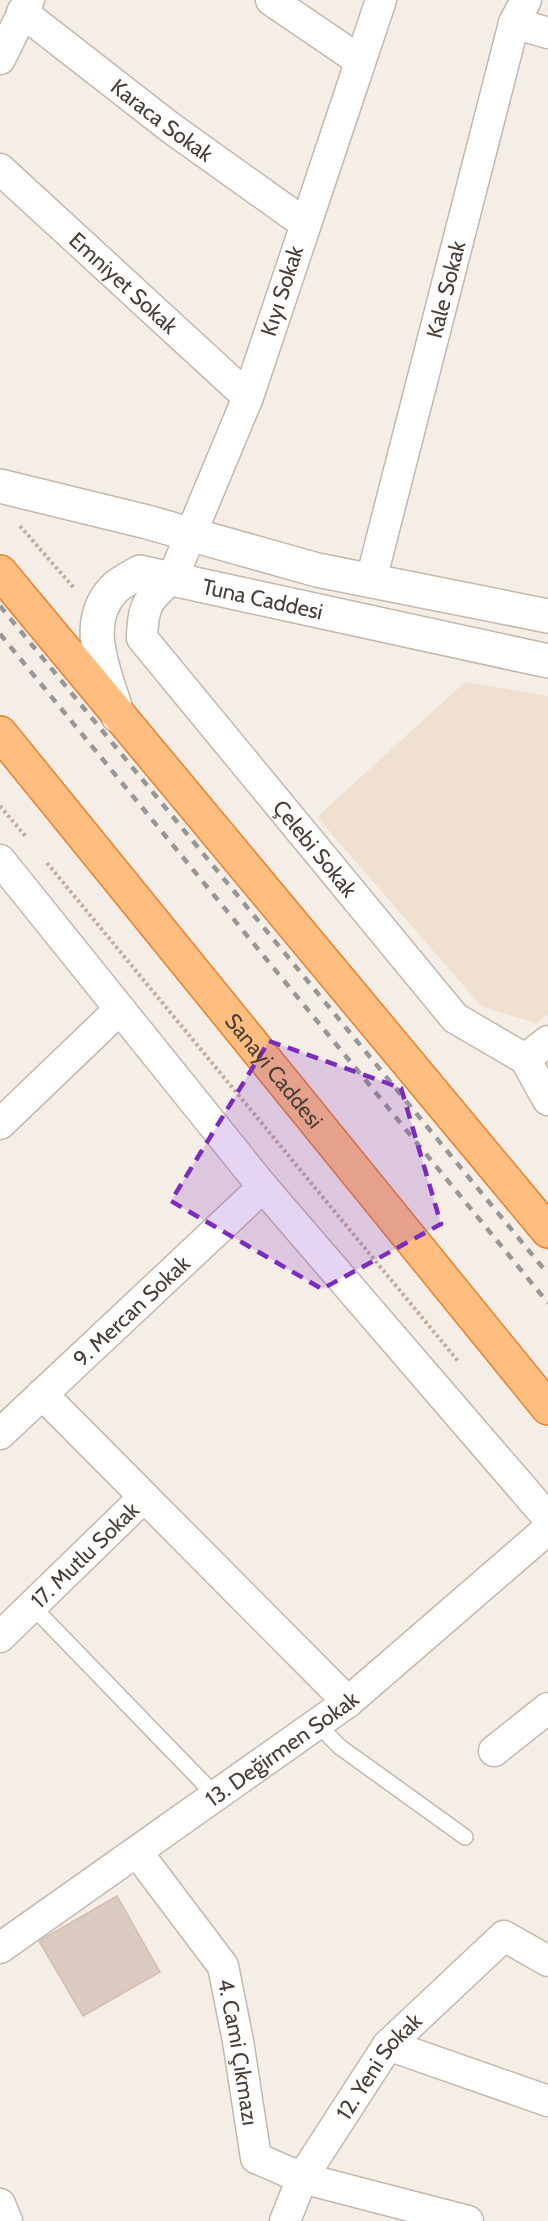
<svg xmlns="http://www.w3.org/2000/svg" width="548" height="2221" font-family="Cabin,sans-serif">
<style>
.education{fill:#efe0d0}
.building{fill:#dacabf;stroke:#d2beaf;stroke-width:1.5}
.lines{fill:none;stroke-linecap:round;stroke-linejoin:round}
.service-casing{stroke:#c4b7ac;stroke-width:18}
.minor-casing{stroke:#c4b7ac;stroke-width:33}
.tertiary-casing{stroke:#c4b7ac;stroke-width:36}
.trunk-casing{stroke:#e7812f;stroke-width:36}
.path{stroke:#c4ad9a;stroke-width:4;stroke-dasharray:3 3;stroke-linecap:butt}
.service{stroke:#fff;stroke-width:15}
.minor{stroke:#fff;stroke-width:30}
.tertiary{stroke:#fff;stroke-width:33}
.trunk{stroke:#ffbe7f;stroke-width:33}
.rail{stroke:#979797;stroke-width:4.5;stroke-dasharray:8 8;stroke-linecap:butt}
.marked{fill:#7b2cbf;fill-opacity:0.2;stroke:#7b2cbf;stroke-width:4.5;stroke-dasharray:12 8;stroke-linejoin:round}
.labels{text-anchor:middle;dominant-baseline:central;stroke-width:6;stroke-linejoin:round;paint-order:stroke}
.street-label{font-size:22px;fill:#483e36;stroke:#fff}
</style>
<rect width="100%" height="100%" fill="#f5eee7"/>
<polygon class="education" points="465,682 548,696 548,1014 536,1023 482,1007 317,817"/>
<polygon class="building" points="117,1896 160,1972 83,2016 39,1941"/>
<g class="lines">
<g class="service-casing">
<g id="service">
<polyline points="32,1606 216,1796"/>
<polyline points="317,1724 340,1747 465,1837"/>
</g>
</g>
<g class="minor-casing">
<g id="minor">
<polyline points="271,0 359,60"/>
<path id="s1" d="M 381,0 L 248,397 L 173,577 C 148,599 143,604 142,638 L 455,1018 L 525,1059 L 548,1100"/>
<path id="s2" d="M 22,12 L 171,128 L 304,223"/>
<polyline points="514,23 548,33"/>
<polyline points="0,59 29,0"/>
<path id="s3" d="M 0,169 L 248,397"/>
<path id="s4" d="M 371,580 L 514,23 L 526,0"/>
<polyline points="0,860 263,1187 548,1518"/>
<polyline points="525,1059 548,1041"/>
<polyline points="0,1124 120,1009"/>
<polyline points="42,1394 348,1702"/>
<path id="s5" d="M 0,1434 L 263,1187"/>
<path id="s6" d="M 0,1637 L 144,1497"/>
<polyline points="494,1751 548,1708"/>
<path id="s7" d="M 137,1852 L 223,1966 L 238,2041 L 256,2158 L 302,2178 L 468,2221"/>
<path id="s8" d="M 0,1948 L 348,1702 L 548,1529"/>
<polyline points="388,2045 548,2101"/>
<polyline points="0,2204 7,2221"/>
<path id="s9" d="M 285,2221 L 302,2178 L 388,2045 L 504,1936 L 548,1961"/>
</g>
</g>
<g class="tertiary-casing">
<g id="tertiary">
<polyline points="0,486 147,522 317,570 548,616"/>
<path id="s10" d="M 118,716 C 107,677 80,625 113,590 C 120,582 132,577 140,572 L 548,661"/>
</g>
</g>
<g class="trunk-casing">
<g id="trunk">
<polyline points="0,572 548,1231"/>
<path id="s11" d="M 0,733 L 548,1408"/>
</g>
</g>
<g class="path">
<polyline points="20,526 74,588"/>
<polyline points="0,806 27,838"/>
<polyline points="47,863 458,1361"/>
</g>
<use href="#service" class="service"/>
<use href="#minor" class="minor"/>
<use href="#tertiary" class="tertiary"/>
<use href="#trunk" class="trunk"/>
<g class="rail">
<polyline points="0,606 548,1274"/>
<polyline points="0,634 548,1303"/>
</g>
</g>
<path class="marked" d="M 269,1041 L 401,1088 L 441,1224 L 322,1289 L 171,1201 Z"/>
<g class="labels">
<g class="street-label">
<text stroke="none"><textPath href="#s2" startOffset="177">Karaca Sokak</textPath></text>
<text stroke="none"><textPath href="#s3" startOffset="168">Emniyet Sokak</textPath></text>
<text stroke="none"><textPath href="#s4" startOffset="300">Kale Sokak</textPath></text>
<text transform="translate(282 291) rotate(-72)">Kıyı Sokak</text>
<text stroke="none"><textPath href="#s10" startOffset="291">Tuna Caddesi</textPath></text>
<text stroke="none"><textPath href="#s1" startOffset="958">Çelebi Sokak</textPath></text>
<text stroke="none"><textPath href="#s11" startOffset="435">Sanayi Caddesi</textPath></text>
<text stroke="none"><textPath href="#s5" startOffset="180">9. Mercan Sokak</textPath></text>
<text stroke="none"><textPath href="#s6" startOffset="118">17. Mutlu Sokak</textPath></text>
<text stroke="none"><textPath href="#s8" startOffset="345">13. Değirmen Sokak</textPath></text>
<text stroke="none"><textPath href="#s7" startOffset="230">4. Cami Çıkmazı</textPath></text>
<text stroke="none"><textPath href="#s9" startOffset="182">12. Yeni Sokak</textPath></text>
</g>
</g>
</svg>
